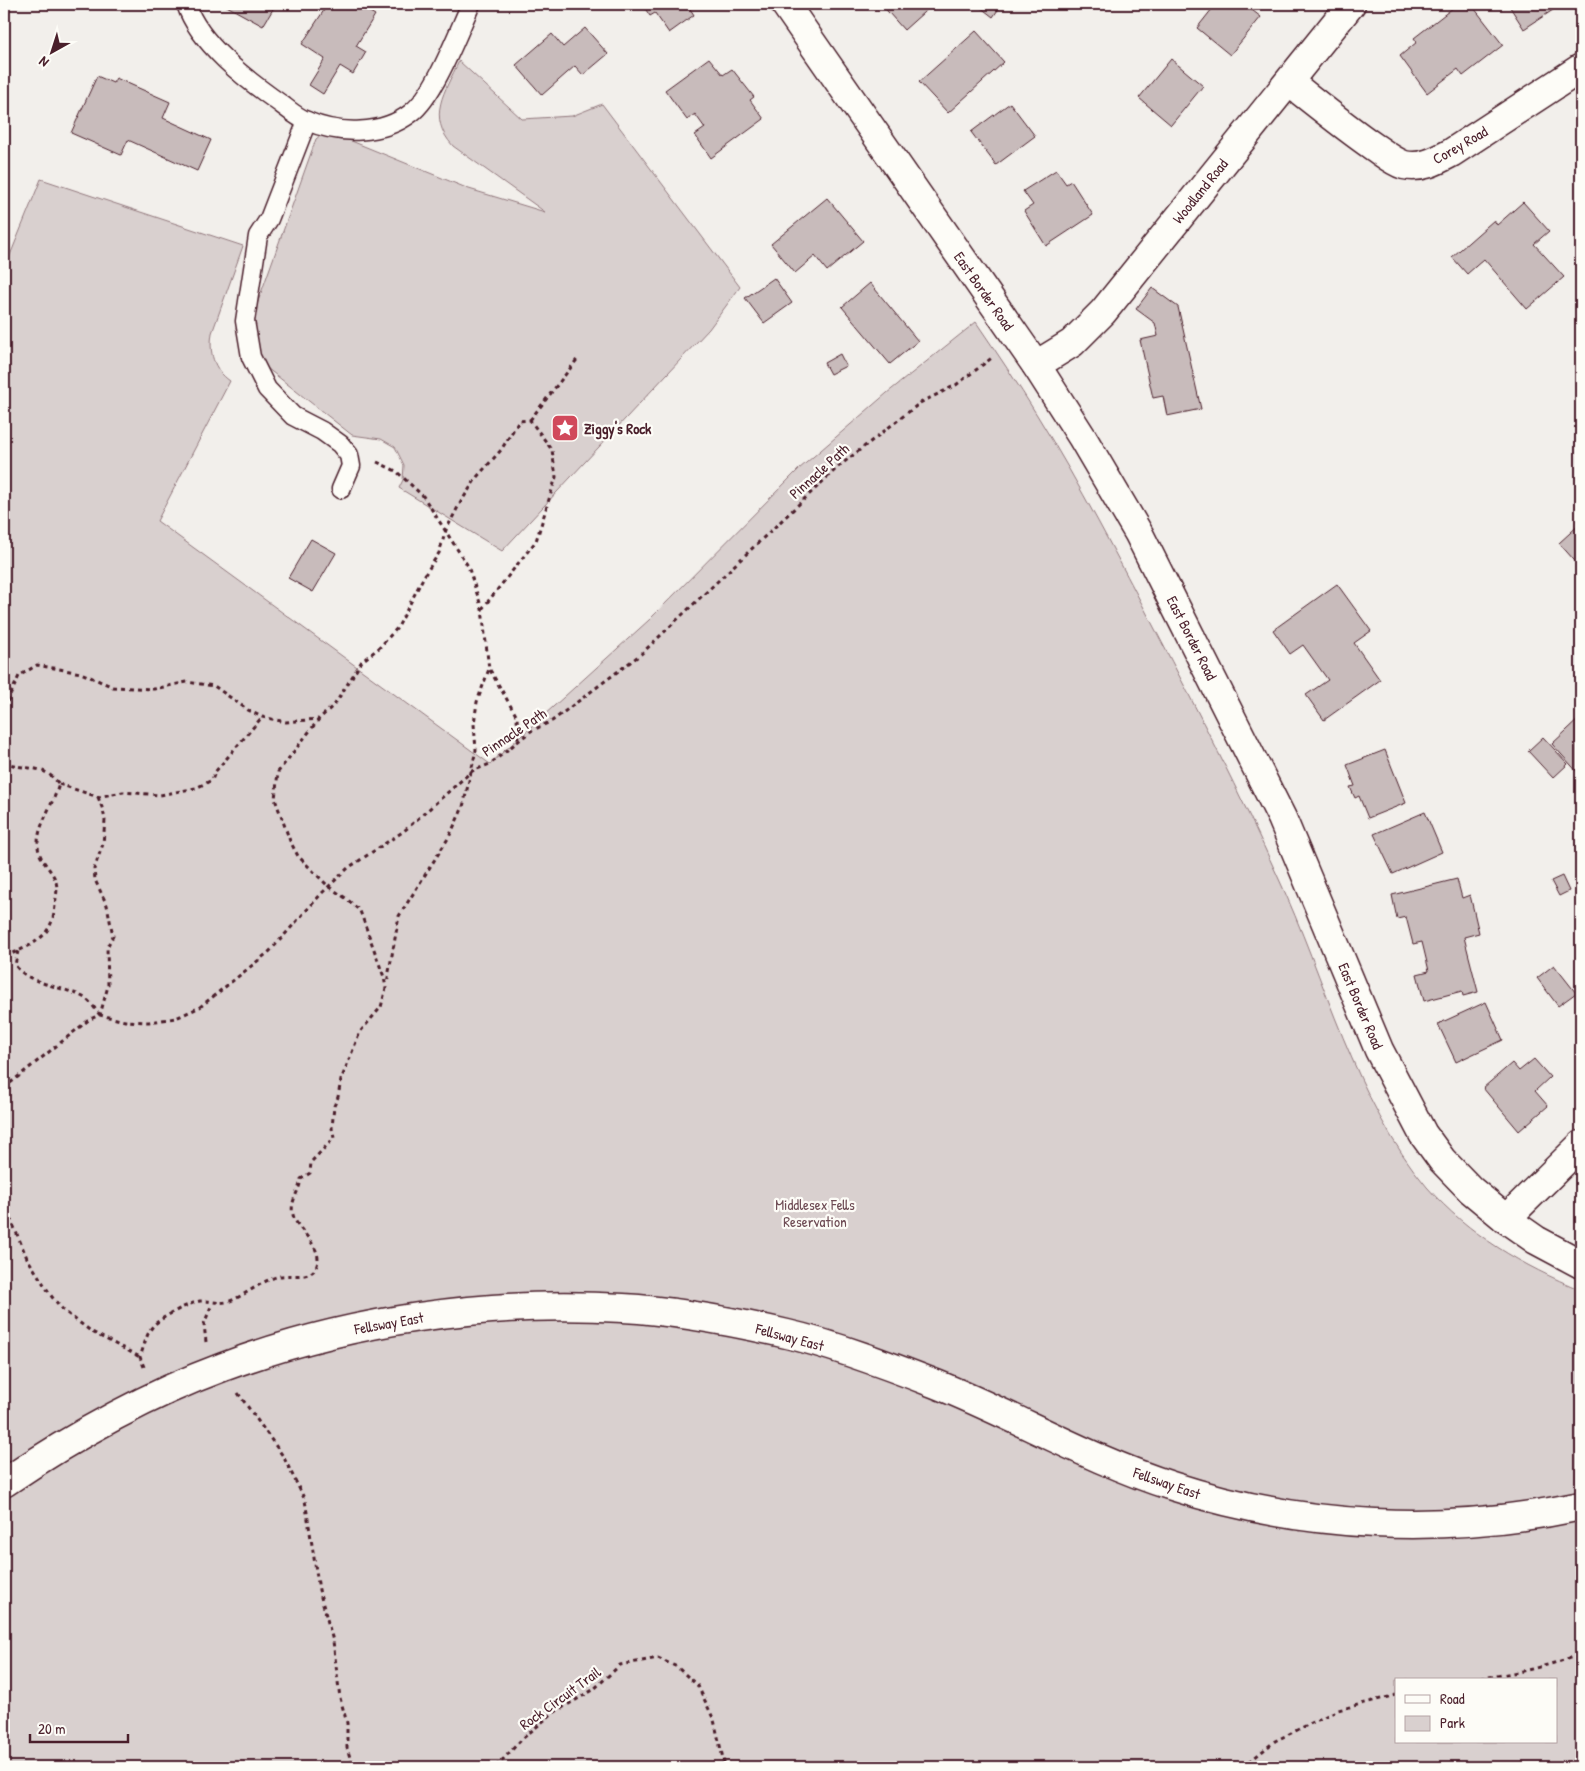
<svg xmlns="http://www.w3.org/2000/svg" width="1585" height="1771" font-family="'Patrick Hand',sans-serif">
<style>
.green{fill:#d9d0cf;stroke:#92787d;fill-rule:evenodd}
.building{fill:#c8bbbb;stroke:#4a1f2b}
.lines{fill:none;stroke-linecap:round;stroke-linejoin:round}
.lane-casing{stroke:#4a1f2b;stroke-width:21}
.street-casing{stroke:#4a1f2b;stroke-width:31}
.secondary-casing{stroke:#4a1f2b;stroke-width:31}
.path{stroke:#4a1f2b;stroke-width:3;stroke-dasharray:4 4;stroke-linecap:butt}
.lane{stroke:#fdfcf7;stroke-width:18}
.street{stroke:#fdfcf7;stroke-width:28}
.secondary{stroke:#fdfcf7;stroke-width:28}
.labels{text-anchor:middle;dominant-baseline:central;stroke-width:4.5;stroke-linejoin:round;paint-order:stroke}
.street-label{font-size:15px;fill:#4a1f2b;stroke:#fdfcf7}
.poi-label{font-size:15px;font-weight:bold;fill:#4a1f2b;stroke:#fdfcf7;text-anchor:start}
.park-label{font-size:15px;fill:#6e4b54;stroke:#fdfcf7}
</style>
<rect width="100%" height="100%" fill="#f2efeb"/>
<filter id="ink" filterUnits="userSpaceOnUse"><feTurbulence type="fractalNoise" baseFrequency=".02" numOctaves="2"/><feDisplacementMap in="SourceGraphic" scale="10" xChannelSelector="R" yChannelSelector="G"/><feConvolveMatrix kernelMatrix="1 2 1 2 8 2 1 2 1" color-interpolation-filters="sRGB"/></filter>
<g filter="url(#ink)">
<g class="green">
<path d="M 459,61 L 522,119 L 572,116 L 602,104 L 740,287 L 709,329 L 502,551 L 399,488 L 403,480 L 404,465 L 395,447 L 381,439 L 352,435 L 258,361 L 251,321 L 316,139 L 321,135 L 349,140 L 469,189 L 545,212 L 453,146 C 426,116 445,92 459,61 Z"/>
<path d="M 41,179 L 243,246 L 212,333 C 209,352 213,369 230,381 L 157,521 L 490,764 L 649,620 L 799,469 L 887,393 L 976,322 C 997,353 1018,384 1037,415 C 1080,485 1118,558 1156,631 C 1198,712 1240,793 1278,877 C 1325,977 1355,1102 1427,1187 C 1469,1235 1523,1266 1581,1290 L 1581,1767 L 4,1767 L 4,270 ZM 1396,1680 L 1556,1680 L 1556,1742 L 1396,1742 Z"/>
</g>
<g class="building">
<polygon points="223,4 276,4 263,26"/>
<polygon points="328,4 357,4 375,15 356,46 366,52 353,74 340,66 323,94 309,85 325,59 302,44"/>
<polygon points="642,4 687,4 694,15 669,33 655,13 650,16"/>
<polygon points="881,4 933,4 904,30"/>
<polygon points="976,4 1002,4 993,17"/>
<polygon points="1216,4 1244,4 1261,17 1230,55 1197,28"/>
<polygon points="1458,4 1471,4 1503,45 1463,76 1458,69 1427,93 1400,56 1417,42 1414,38"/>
<polygon points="1508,4 1562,4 1524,29"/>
<polygon points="585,28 608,54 583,75 575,66 542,95 516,65 552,34 563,47"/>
<polygon points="976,31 1004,62 948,113 919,82"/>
<polygon points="709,58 723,75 732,69 754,97 750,100 764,119 711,158 695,135 705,128 695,114 687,120 665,90"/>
<polygon points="1171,59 1203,86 1171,125 1139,98"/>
<polygon points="97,76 113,83 116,78 170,102 163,118 211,140 197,171 128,140 121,155 71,133"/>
<polygon points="1010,103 1035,136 996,165 971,132"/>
<polygon points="1056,170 1066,184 1071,181 1093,215 1046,246 1024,211 1033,205 1023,191"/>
<polygon points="827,198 863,241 827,271 815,256 795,273 771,244"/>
<polygon points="1523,202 1549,231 1534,244 1564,277 1527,309 1484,259 1467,274 1452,257 1494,220 1497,225"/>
<polygon points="774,278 792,303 764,323 745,298"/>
<polygon points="870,283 918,341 890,364 842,307"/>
<polygon points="1152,288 1178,307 1201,409 1167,416 1163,396 1153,398 1140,340 1158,336 1155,323 1136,309"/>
<polygon points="840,354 846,366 830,374 824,363"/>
<polygon points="1581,523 1581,568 1559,543"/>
<polygon points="311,539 336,553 313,592 288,578"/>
<polygon points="1337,584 1371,631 1354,643 1380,680 1324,720 1306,695 1328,680 1303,645 1290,654 1273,630"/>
<polygon points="1581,717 1581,776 1552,744"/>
<polygon points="1543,737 1568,764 1553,778 1528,751"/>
<polygon points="1385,750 1406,803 1368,818 1359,796 1355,798 1350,787 1355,786 1347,765"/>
<polygon points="1425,812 1442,852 1393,874 1374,834"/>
<polygon points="1562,876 1569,891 1559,896 1551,881"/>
<polygon points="1457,879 1462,898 1470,895 1479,933 1464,937 1478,992 1463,996 1462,991 1424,1001 1417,974 1429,971 1422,942 1413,944 1406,917 1397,919 1392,895"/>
<polygon points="1554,965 1576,993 1558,1006 1537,978"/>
<polygon points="1486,1002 1503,1040 1456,1062 1438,1024"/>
<polygon points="1534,1059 1550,1077 1535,1091 1548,1106 1519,1131 1483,1088 1512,1063 1519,1071"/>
</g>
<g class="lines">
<g class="lane-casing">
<g id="lane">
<path d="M 186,4 C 199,44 248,81 281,104 C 289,110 298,118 307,121 C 339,135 383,135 411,113 C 435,95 458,32 471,4"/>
<polyline points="307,121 269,219 258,236 245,321 251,357 267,389 293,416 322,431 340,444 349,455 351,466 341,489"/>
</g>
</g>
<g class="street-casing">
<g id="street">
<path d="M 1289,82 C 1317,104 1345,127 1374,147 C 1383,153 1394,162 1404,165 C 1421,169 1436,161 1451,153 L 1581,68"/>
<polyline points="1036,365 1072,343 1103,312 1351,4"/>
<polyline points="1506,1219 1581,1145"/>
</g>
</g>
<g class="secondary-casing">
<g id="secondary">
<polyline points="785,4 1036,365 1082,437 1139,534 1282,818 1379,1050 1423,1134 1442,1160 1471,1190 1506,1219 1536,1240 1581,1264"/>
<path d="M 4,1483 C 72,1437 145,1396 223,1367 C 348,1320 489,1300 623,1308 C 676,1311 735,1322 787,1334 C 835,1345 890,1366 936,1384 C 1016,1416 1090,1460 1172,1486 C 1305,1529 1445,1535 1581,1506"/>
</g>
</g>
<g class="path">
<polyline points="530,420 579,357"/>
<polyline points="377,462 396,471 423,496 468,566 482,609 489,669 477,702 474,724 476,750 463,807 449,837 399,916 387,983"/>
<polyline points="490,670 517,717 518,741"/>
<polyline points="4,709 19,676 37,665 81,673 113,687 154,689 187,682 214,686 248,710 262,717 286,722 318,719"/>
<path d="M 4,761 C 25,773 41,761 59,784 C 54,803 37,826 38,845 C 38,860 52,869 56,882 C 58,889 56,897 55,905 C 53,938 32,945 4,957"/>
<polyline points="59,784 98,797 123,792 160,795 196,788 212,780 215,772 262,717"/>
<polyline points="98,797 103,810 105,820 103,844 94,869 95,880 107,905 113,936 107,947 108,986 100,1015"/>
<path d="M 18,951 L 15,965 C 28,984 61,986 81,996 C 90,1000 94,1008 100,1015"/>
<polyline points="4,1088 90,1019 100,1015 125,1021 149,1022 176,1018 200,1007 270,951 322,893 348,868 404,831 472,771 490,764 531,731 552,721 641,654 838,467 920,403 956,385 993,357"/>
<polyline points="4,1203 27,1258 52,1297 64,1311 92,1332 140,1357"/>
<polyline points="206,1342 204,1324 212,1304"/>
<path d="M 144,1367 L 140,1357 C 144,1347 146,1334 153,1326 C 160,1318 189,1303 200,1301 C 209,1300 218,1305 230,1301 C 248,1294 262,1280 280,1276 C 293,1274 312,1280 317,1265 C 323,1248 300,1232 294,1218 C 288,1202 299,1194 301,1179 L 310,1173 L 311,1162 L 334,1138 L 332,1128 L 334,1106 L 338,1097 L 341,1080 L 360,1032 L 381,1007 L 386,988 L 384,977 L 360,911 L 347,899 L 329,887 L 298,856 L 290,841 L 275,799 L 278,772 L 319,719 L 335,704 L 362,661 L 379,648 L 398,627 L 424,576 L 439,553 L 446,530 L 459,505 L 477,477 L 501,450 L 519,421 L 530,420 L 552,450 L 556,477 L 536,541 L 482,609"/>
<polyline points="238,1393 283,1456 305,1500 319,1590 333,1641 340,1698 347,1723 347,1748 353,1767"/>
<path d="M 1465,1680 C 1505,1676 1543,1668 1581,1654"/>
<polyline points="496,1767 522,1739 553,1713 593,1690 620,1665 658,1658 677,1667 698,1686 714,1720 725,1767"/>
<polyline points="1243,1767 1275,1741 1338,1710 1396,1695"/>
</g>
<use href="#lane" class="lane"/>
<use href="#street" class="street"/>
<use href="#secondary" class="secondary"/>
</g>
</g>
<defs>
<g id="sight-square" transform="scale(1.4375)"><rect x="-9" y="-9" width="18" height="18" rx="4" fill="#d1495b" stroke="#fdfcf7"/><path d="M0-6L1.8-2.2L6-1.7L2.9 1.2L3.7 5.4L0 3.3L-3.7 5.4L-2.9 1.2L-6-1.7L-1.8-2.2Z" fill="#fff"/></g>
</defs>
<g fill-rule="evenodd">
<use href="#sight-square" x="565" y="428"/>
</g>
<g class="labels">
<g class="street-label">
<text transform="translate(1460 145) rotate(-30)">Corey Road</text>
<text transform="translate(1200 191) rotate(-51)">Woodland Road</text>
<text transform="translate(984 291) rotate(55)">East Border Road</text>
<text transform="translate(819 471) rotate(-42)">Pinnacle Path</text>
<text transform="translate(1192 638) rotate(63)">East Border Road</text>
<text transform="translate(514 732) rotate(-34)">Pinnacle Path</text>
<text transform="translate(1361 1006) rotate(67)">East Border Road</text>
<text transform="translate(389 1323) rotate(-10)">Fellsway East</text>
<text transform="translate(790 1337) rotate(15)">Fellsway East</text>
<text transform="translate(1167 1483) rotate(19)">Fellsway East</text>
<text transform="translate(560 1698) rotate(-36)">Rock Circuit Trail</text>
</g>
<g class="poi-label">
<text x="584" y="428">Ziggy's Rock</text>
</g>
<g class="park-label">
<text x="815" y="1204">Middlesex Fells<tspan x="815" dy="17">Reservation</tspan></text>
</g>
</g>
<rect width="1585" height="1771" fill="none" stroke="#fdfcf7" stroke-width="20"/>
<rect x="10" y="10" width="1565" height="1751" fill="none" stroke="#4a1f2b" stroke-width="2" filter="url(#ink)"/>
<rect x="1395" y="1678" width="162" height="65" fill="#fdfcf7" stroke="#b5a4a5"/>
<rect x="1405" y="1695" width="25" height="8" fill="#fdfcf7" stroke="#b5a4a5"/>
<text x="1440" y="1704" font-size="15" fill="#4a1f2b">Road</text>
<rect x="1405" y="1716" width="25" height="15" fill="#d9d0cf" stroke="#b5a4a5"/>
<text x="1440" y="1728" font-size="15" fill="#4a1f2b">Park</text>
<g transform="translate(52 52) rotate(219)" stroke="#fdfcf7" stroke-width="4" paint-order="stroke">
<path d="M0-4L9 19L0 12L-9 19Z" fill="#4a1f2b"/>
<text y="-8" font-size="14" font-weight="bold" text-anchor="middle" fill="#4a1f2b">N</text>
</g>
<path d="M30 1734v8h98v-8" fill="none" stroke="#4a1f2b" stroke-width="2.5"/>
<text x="38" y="1734" font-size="15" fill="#4a1f2b" stroke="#fdfcf7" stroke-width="4" paint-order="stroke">20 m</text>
</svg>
